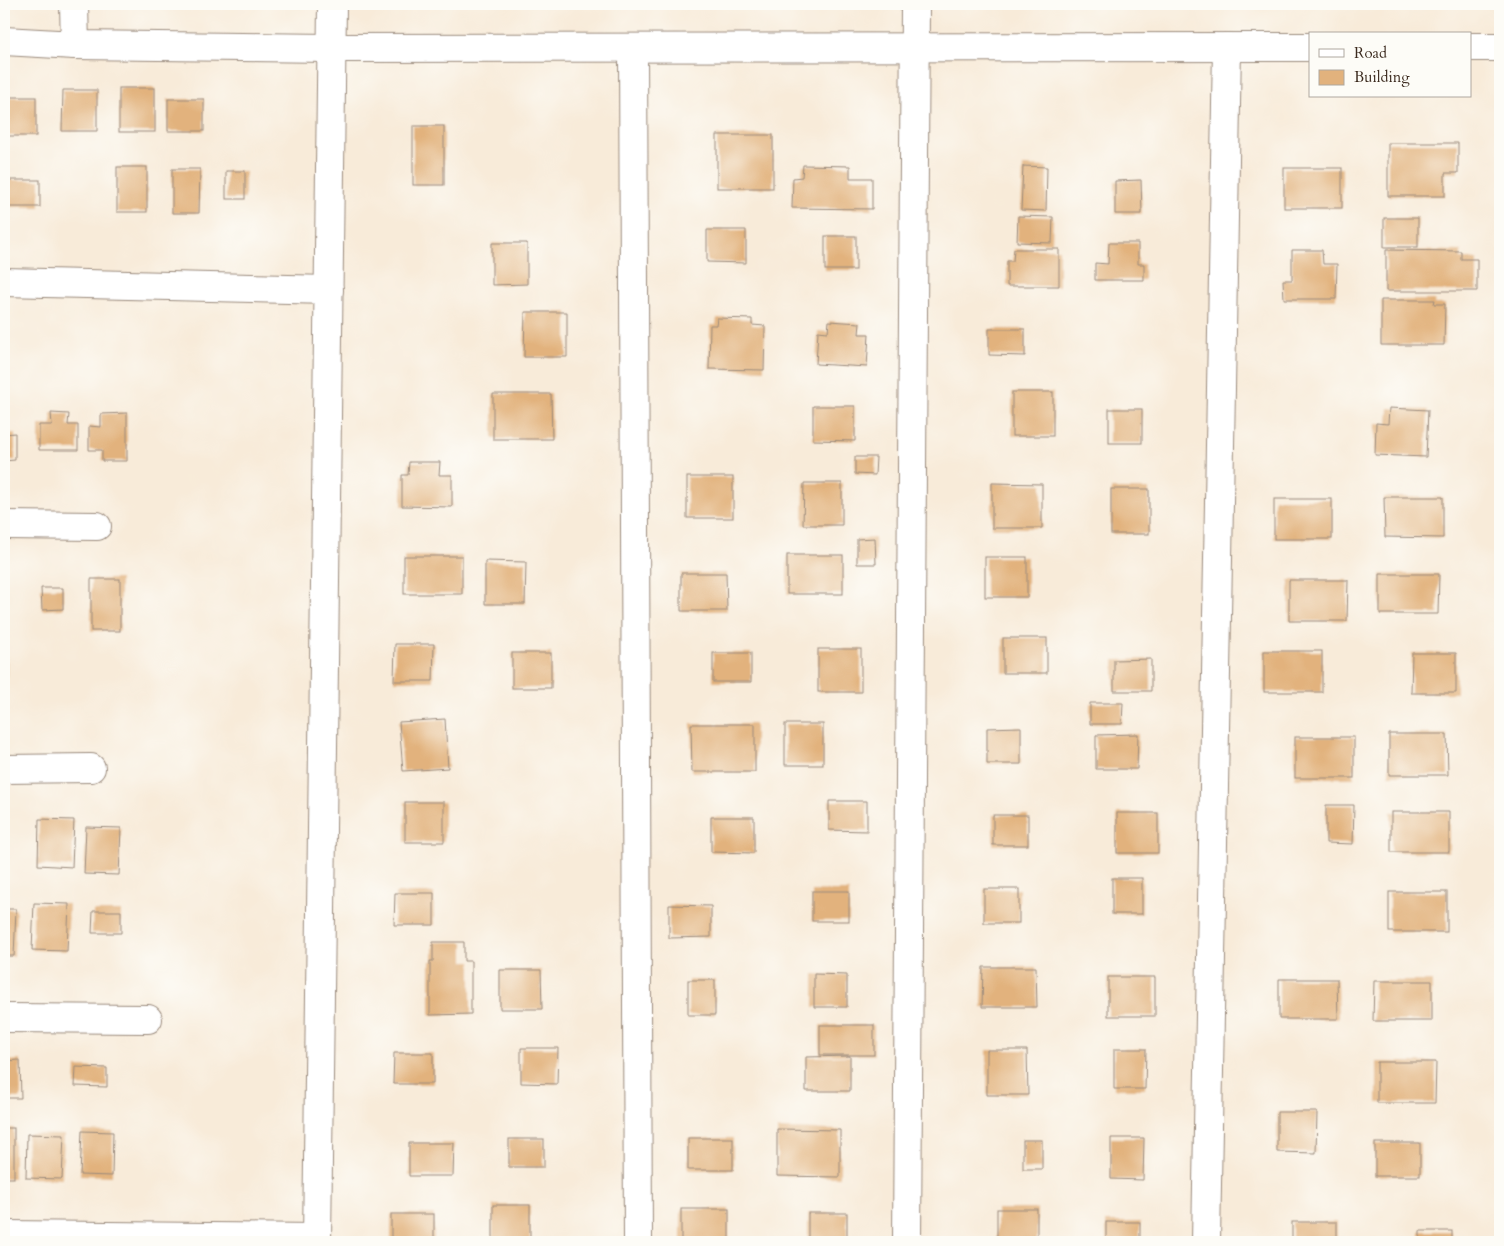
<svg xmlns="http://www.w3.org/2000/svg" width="1504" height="1246" font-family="Cardo,serif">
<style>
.building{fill:#e2b27d}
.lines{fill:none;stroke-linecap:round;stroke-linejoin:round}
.street-casing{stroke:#9a8a7c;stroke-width:30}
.street{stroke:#fff;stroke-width:28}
</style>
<rect width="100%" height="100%" fill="#fdfcf7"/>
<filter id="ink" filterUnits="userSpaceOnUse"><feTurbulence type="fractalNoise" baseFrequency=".02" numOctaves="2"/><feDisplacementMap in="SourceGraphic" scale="10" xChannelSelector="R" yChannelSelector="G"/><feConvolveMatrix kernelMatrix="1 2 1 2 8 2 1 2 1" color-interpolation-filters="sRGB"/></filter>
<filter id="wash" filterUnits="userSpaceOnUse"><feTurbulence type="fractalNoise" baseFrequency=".0096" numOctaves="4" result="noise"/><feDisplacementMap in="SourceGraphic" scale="20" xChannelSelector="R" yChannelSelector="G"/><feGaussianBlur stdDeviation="1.12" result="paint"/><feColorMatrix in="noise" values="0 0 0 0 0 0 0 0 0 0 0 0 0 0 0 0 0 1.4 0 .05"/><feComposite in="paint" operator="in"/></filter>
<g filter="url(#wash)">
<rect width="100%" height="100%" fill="#f8ebd9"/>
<g id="blocks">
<g class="building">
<rect x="119" y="88" width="36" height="44"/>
<polygon points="63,90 97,90 97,131 62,131"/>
<rect x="6" y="97" width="30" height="39"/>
<rect x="168" y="99" width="36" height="32"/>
<rect x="413" y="126" width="31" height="59"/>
<rect x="717" y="135" width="56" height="53"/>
<polygon points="1388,143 1458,143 1458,173 1445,173 1445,196 1388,196"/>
<polygon points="803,165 850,166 850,178 872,178 872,209 792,208 793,178 802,177"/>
<polygon points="1023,166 1047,167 1046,211 1021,210"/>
<rect x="117" y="167" width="30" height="45"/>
<rect x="1284" y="168" width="58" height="40"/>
<polygon points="172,169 200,169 199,213 172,213"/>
<rect x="226" y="171" width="19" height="28"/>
<rect x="5" y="180" width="35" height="27"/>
<polygon points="1141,180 1142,214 1115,214 1115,181"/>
<polygon points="1018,216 1053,217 1052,243 1017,242"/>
<rect x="1384" y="218" width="34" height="29"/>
<polygon points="707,230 746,230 746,263 707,262"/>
<rect x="825" y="236" width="31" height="34"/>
<polygon points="492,243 527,243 527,284 492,285"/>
<polygon points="1109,243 1138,243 1138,264 1144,264 1144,280 1095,280 1095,263 1108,264"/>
<polygon points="1014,249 1059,249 1059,286 1007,286 1007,261 1013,261"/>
<polygon points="1292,250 1322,250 1323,264 1337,264 1336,299 1284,299 1283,280 1292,280"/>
<polygon points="1386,250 1461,251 1461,259 1477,259 1477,291 1386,291"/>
<polygon points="1381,300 1435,300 1434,304 1445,304 1444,345 1381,345"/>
<polygon points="525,312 567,312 567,357 524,357"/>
<polygon points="717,318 752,319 752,325 765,326 764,370 709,369 710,325 716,325"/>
<polygon points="829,321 860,323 859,334 869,334 867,367 816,364 818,331 828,332"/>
<polygon points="989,329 1025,329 1025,356 989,355"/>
<rect x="1012" y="392" width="41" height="44"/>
<polygon points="493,394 551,394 552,439 493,439"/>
<polygon points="813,406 855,406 855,441 813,440"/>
<polygon points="1389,408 1428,410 1426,457 1375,455 1376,423 1388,424"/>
<rect x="1109" y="409" width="33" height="34"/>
<polygon points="51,413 69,414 68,425 78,425 78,450 39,450 39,425 52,425"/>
<polygon points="127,413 127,461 102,461 102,450 89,450 89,426 101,427 101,414"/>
<polygon points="15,433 15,460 4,461 4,434"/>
<polygon points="855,457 876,457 875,475 855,474"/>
<polygon points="409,462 440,462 439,475 452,475 452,507 402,506 402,475 408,475"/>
<rect x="687" y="477" width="46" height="41"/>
<polygon points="804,483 842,483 842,525 803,525"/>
<polygon points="992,483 1042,484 1042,528 992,528"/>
<rect x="1111" y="489" width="38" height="45"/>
<polygon points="1384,497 1443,497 1443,538 1385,537"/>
<rect x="1274" y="499" width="58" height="40"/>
<polygon points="875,538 876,564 857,564 857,539"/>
<rect x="787" y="555" width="56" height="39"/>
<rect x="404" y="556" width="58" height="38"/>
<rect x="985" y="557" width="42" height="40"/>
<polygon points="485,561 526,562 525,604 485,604"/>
<polygon points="681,573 726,573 727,611 681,611"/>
<polygon points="1380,574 1439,574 1438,614 1380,614"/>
<rect x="91" y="579" width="29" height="52"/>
<polygon points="1289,580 1348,580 1347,621 1289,621"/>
<polygon points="41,588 63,588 63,609 42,610"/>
<rect x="1003" y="638" width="44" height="35"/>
<polygon points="395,644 434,644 433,681 394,681"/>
<rect x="818" y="649" width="43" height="43"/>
<rect x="1264" y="651" width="58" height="41"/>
<rect x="512" y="653" width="39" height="35"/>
<rect x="713" y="653" width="38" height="29"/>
<polygon points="1412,653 1456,653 1456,693 1411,693"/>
<polygon points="1151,659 1151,691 1114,691 1114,660"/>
<rect x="4" y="661" width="3" height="29"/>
<polygon points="1090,703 1123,703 1122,724 1090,724"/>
<polygon points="445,719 448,768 403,771 399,722"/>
<polygon points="691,724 755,724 755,772 692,772"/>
<rect x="785" y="724" width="38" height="41"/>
<polygon points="1021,727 1021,764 987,764 987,728"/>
<polygon points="1138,734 1137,769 1096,769 1096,735"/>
<polygon points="1389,734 1447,734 1448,775 1389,775"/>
<rect x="1295" y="737" width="59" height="41"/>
<polygon points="829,801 867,801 867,831 829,830"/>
<rect x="405" y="802" width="39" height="40"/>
<polygon points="1326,805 1354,805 1353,844 1326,843"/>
<polygon points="4,810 7,811 5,856 4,856"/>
<rect x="1391" y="812" width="58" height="40"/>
<rect x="1117" y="813" width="41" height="40"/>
<rect x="993" y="815" width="35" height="30"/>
<polygon points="711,817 754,817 754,853 711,852"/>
<polygon points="39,819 74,820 72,867 38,865"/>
<polygon points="86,827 121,828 119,875 84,874"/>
<rect x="1112" y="878" width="30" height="36"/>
<rect x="984" y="889" width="35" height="34"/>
<rect x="812" y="891" width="37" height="30"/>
<rect x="1389" y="892" width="58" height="40"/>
<polygon points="395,893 434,893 434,925 394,925"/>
<polygon points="34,903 69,904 67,951 32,950"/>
<polygon points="669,905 711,906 711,937 669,938"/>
<polygon points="4,909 16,909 14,956 4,956"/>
<polygon points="93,911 121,911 121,933 92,933"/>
<polygon points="433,942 464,942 464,961 471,961 471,1014 430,1015 430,961 433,961"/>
<polygon points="983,967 1036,967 1037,1007 982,1007"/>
<polygon points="500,970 541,970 542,1009 500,1009"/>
<polygon points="814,974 847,975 847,1007 814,1007"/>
<rect x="1108" y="977" width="47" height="39"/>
<polygon points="1279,979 1337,979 1338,1019 1279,1019"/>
<rect x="688" y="980" width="27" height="35"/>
<polygon points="1374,981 1432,981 1432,1021 1373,1021"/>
<rect x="820" y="1025" width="54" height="30"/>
<polygon points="521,1048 558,1048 557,1084 521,1083"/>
<polygon points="1114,1049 1146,1049 1145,1089 1114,1089"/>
<polygon points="987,1050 1027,1050 1028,1095 987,1095"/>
<polygon points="394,1053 433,1053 433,1084 393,1084"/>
<polygon points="850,1056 850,1091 806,1091 806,1057"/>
<polygon points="20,1060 21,1098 4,1098 4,1061"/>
<polygon points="1377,1062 1436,1062 1435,1103 1377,1103"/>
<polygon points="76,1067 107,1068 107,1087 75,1086"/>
<polygon points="1277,1112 1317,1112 1316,1153 1277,1152"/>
<rect x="4" y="1128" width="10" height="50"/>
<polygon points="777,1129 840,1130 840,1177 777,1176"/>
<polygon points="82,1131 113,1132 112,1176 80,1175"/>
<polygon points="27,1134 64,1135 62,1179 26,1178"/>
<rect x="688" y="1138" width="45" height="32"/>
<polygon points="1111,1138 1144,1138 1143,1180 1111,1179"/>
<rect x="509" y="1139" width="35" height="28"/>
<rect x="1023" y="1140" width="19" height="29"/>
<polygon points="409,1143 454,1143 453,1176 409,1176"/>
<rect x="1375" y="1143" width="45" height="33"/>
<rect x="493" y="1205" width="37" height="36"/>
<rect x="681" y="1209" width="48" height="33"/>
<rect x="997" y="1209" width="40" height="33"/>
<rect x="808" y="1213" width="39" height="29"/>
<rect x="391" y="1214" width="43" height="28"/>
<rect x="1106" y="1222" width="34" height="20"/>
<rect x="1292" y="1222" width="45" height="20"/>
<rect x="1420" y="1231" width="32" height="11"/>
</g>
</g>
</g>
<g filter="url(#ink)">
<use href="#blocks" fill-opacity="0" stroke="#9a8a7c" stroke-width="1"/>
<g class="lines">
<g class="street-casing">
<g id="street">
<polyline points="74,4 75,45"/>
<polyline points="4,41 75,45 331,48 1310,47"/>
<polyline points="1470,47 1500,47"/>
<polyline points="633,48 638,1242"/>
<polyline points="4,282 329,290"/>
<polyline points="4,525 97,526"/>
<polyline points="4,769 91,768"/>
<polyline points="4,1018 148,1019"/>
<polyline points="4,1235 317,1238"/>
<polyline points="317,1242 332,4"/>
<polyline points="907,1242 915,4"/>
<polyline points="1206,1242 1227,47"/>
</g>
</g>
<use href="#street" class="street"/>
</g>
</g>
<rect width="1504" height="1246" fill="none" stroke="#fdfcf7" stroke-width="20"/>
<rect x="1309" y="32" width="162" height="65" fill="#fdfcf7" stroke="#afa8a0"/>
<rect x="1319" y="49" width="25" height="8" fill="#ffffff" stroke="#afa8a0"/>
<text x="1354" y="58" font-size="15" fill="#3b2a1e">Road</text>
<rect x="1319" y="70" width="25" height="15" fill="#e2b27d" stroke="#afa8a0"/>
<text x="1354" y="82" font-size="15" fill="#3b2a1e">Building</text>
</svg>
